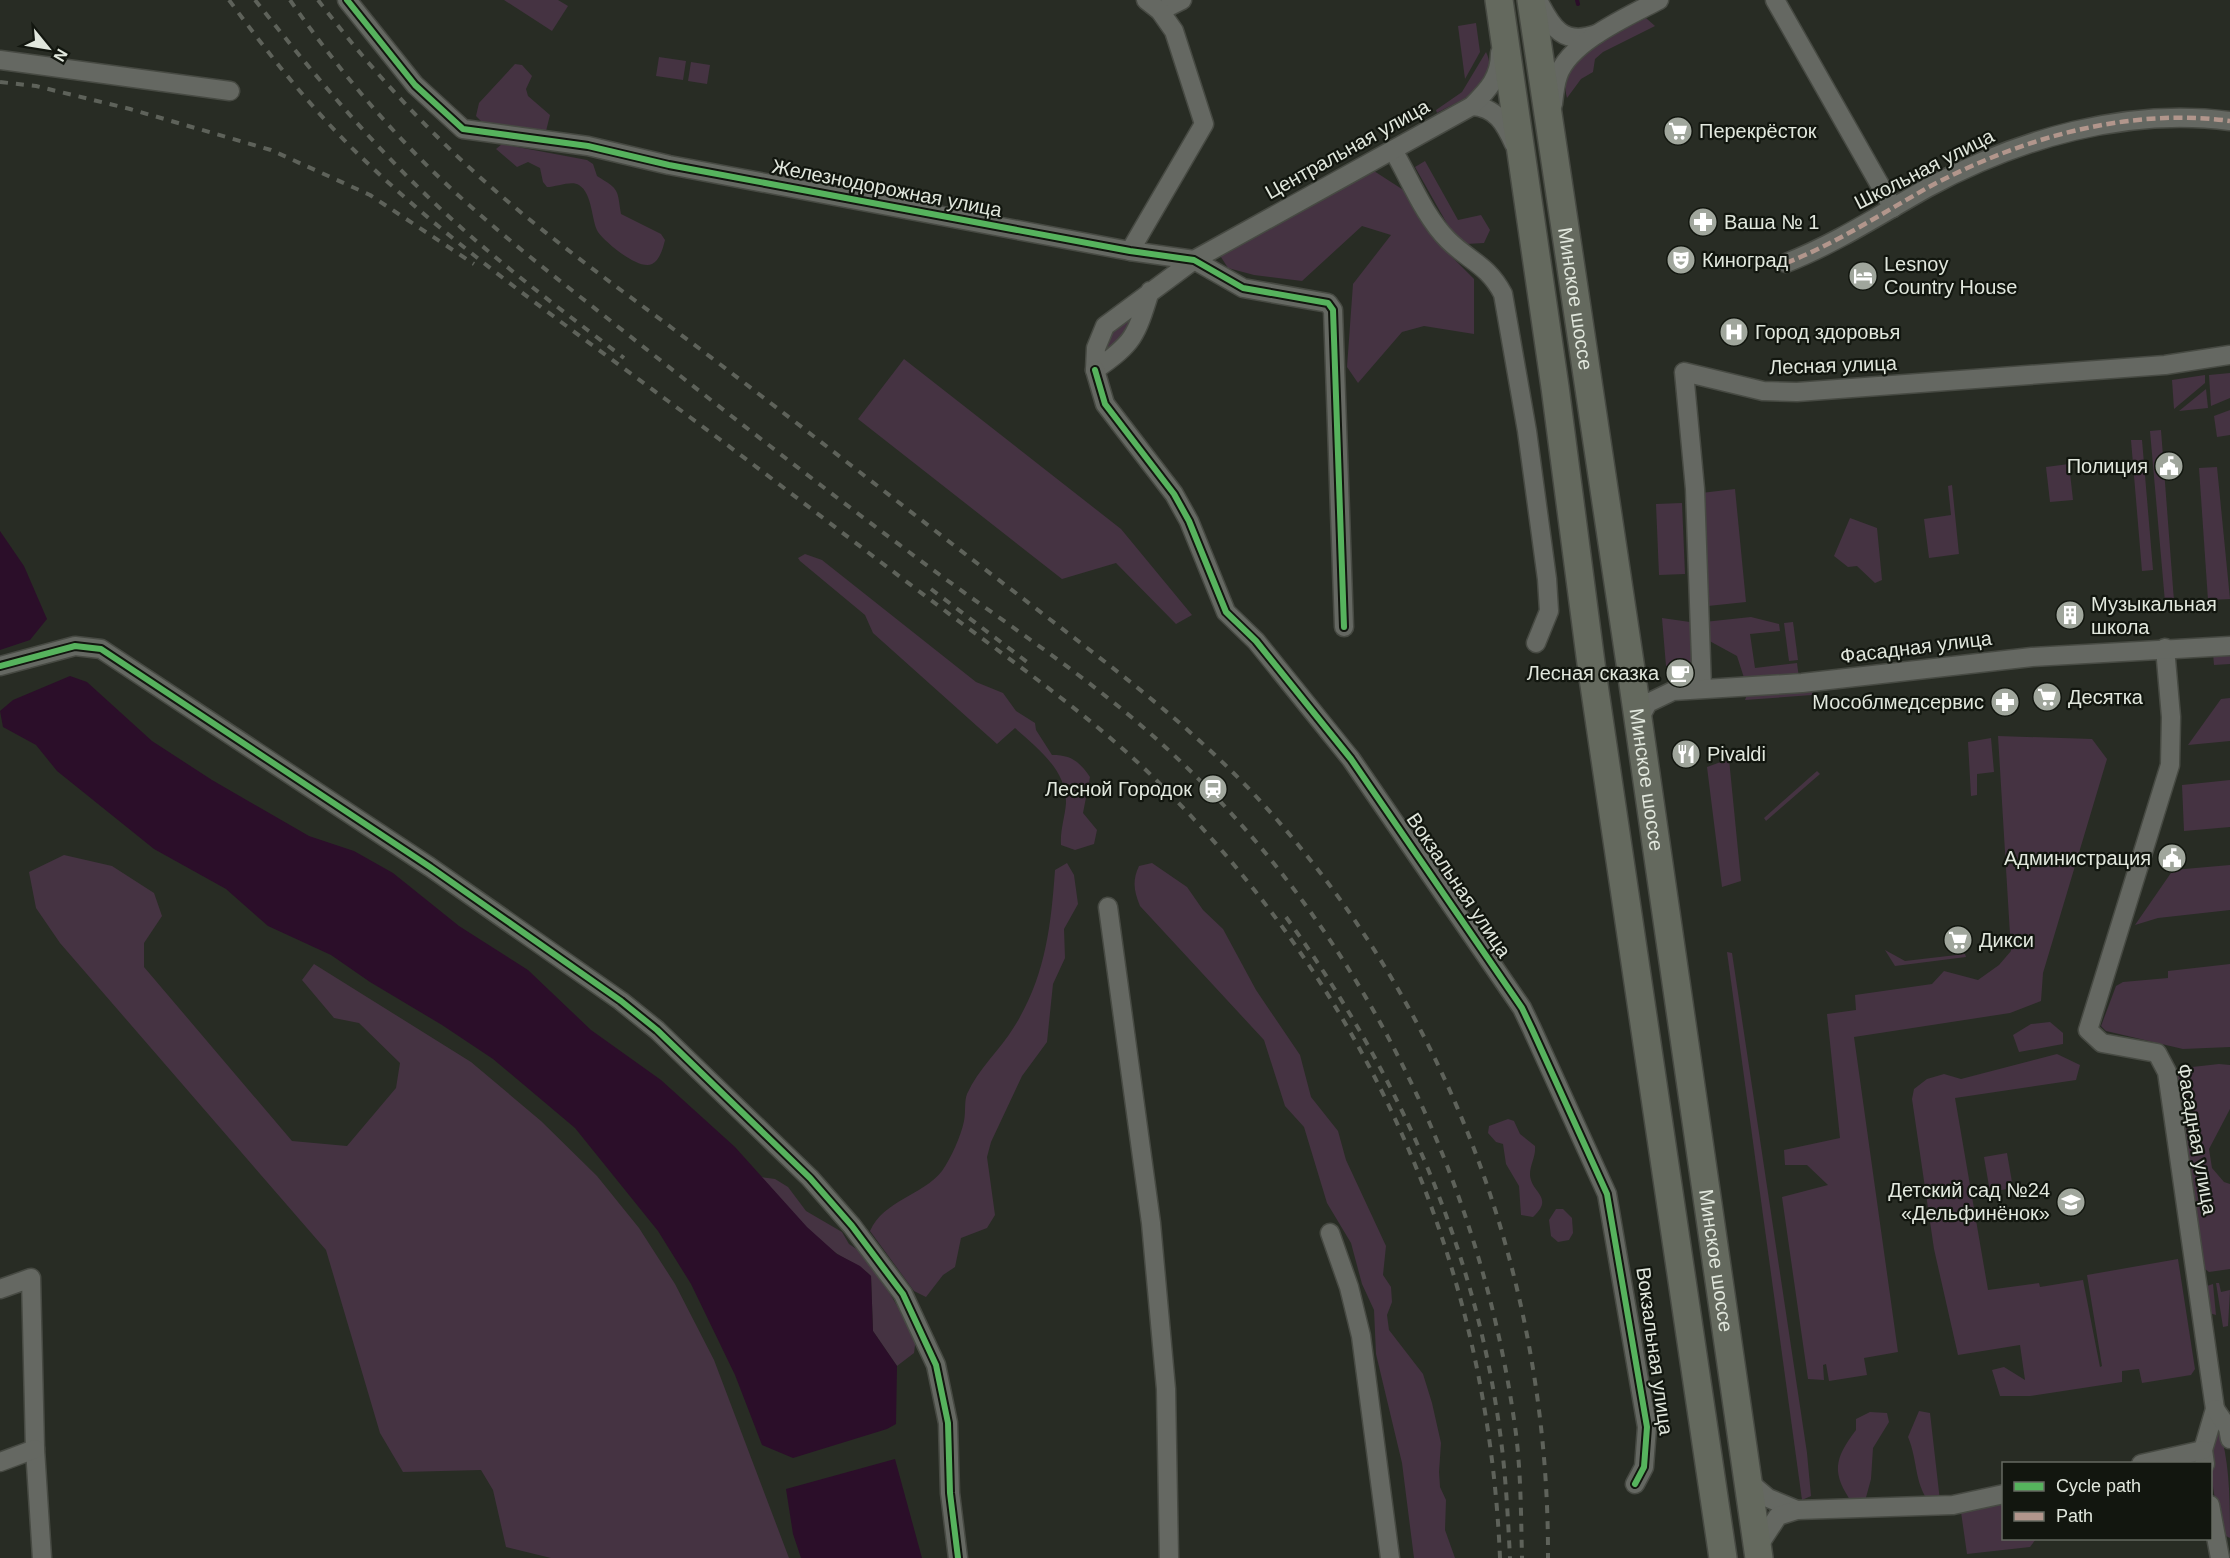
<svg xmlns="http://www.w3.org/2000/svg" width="2230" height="1558" font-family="Helvetica,sans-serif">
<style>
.green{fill:#453342}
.water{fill:#2b0e29}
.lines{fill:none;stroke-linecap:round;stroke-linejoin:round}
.stream{stroke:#2b0e29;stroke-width:4}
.minor-casing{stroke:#474a43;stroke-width:21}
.highway-casing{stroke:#474a43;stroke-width:30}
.minor{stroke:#656862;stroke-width:18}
.highway{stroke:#64695e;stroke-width:27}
.rail{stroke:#5e625a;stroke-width:4;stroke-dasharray:8 8;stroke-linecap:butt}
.quiet{stroke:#b2968c;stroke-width:4.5;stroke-dasharray:9 4.5;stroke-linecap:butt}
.cycleway-casing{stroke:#12160f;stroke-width:10}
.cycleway{stroke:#56b35d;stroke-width:6}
.labels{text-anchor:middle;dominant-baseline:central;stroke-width:4.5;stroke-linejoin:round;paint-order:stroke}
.poi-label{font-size:20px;fill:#e1e7dd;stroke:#12160f;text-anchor:start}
.street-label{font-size:20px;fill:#e1e7dd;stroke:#12160f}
</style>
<rect width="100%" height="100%" fill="#282c24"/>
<g class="green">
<polygon points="504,0 558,0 568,6 552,31"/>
<path d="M 1646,18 L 1655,26 L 1603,52 L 1595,59 L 1593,72 L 1581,79 L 1567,98 C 1557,52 1613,36 1646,18 Z"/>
<polygon points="1476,23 1480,52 1465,79 1458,26"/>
<path d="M 1486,52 C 1502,85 1459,101 1437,113 L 1436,110 L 1462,92 Z"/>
<polygon points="659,57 686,61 683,80 656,76"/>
<polygon points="691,62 710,65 707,84 688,81"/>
<polygon points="515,64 522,65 532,76 526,89 528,96 550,115 545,135 486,126 476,116 479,103"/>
<path d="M 502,144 L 587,160 L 593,164 L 597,176 C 620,190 617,189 621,214 L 661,234 L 665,240 C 663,248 660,260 652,264 C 639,271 605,242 598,232 C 591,220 593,194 579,185 C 572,180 556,187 547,187 L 543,182 L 540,168 L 528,162 L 517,167 L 496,149 Z"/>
<polygon points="1425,161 1458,220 1481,215 1490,230 1484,243 1466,244 1450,229 1415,167"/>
<polygon points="1374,171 1408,193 1435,240 1474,279 1474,334 1424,326 1402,332 1358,383 1347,367 1353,284 1391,235 1362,226 1302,281 1254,275 1228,268 1219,254"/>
<path d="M 1133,307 L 1138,320 L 1104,357 C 1101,334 1118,322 1133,307 Z"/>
<polygon points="904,359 1121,529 1192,615 1176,624 1116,563 1062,579 858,419"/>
<polygon points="2230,373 2230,398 2211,406 2209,375"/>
<polygon points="2205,375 2205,383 2174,409 2172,380"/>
<polygon points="2206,389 2208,408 2179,411"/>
<polygon points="2230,410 2230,435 2217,437 2214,416"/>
<polygon points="2161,430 2174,601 2165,602 2150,431"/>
<polygon points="2131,440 2142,440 2153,570 2142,571"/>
<polygon points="2069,464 2073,500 2050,502 2046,467"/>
<polygon points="2217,467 2230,599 2208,600 2199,468"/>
<polygon points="1952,485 1959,554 1929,558 1924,519 1951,515 1948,486"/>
<polygon points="1735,489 1746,602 1708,606 1701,493"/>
<polygon points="1682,503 1685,574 1659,575 1656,504"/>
<polygon points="1850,518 1877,528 1882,580 1875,583 1857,566 1848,567 1834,556"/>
<path d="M 805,554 L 822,560 L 976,682 L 1003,693 L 1016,711 L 1035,723 L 1036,730 L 1052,755 C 1071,755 1079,761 1090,777 L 1083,813 L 1097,830 L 1094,844 L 1075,850 L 1061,845 C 1060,830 1065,817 1066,803 C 1067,770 1037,748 1015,728 L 997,744 L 873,633 L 865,615 L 800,561 L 798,558 Z"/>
<polygon points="1751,617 1779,624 1780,631 1750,634 1755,668 1797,663 1799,678 1745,681 1737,656 1704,638 1704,622"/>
<polygon points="1662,618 1697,623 1695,664 1666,666"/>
<polygon points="1793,622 1798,660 1789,661 1784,623"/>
<polygon points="2230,651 2230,664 2214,665 2213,653"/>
<polygon points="1813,688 1812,695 1745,700 1748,692"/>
<polygon points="2230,698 2230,741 2188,745 2221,699"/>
<polygon points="1998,736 2092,739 2107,759 2043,973 2041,1001 2010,1013 1854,1037 1898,1352 1864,1358 1867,1375 1829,1381 1826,1364 1823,1365 1824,1380 1808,1379 1782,1197 1828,1185 1807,1165 1785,1165 1784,1150 1840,1138 1827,1014 1856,1010 1855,995 1932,984 1944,971 1978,980 1999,965 2011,951"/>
<polygon points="1991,738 1994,772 1977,774 1977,795 1971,796 1968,742"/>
<polygon points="1729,759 1741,881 1722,887 1707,767"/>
<polygon points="1817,771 1820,774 1766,821 1764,818"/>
<polygon points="2230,780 2230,827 2184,831 2182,785"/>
<polygon points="64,855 112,866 154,893 162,916 144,943 144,967 292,1141 347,1146 396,1088 400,1063 359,1023 334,1018 302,980 314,964 471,1062 541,1121 597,1176 639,1228 675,1284 714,1360 789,1558 551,1558 506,1547 493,1490 481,1470 403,1472 380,1433 326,1250 60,943 36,908 29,872"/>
<path d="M 1067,863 L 1074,875 L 1078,904 L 1064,929 L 1065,958 L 1053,984 L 1047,1042 L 1022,1076 L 991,1142 L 987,1157 L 995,1215 L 987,1228 L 961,1238 L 955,1267 L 943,1275 L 926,1297 L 914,1291 L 870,1231 C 884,1200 922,1196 942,1171 C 951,1158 961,1136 964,1121 C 966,1112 964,1102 967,1094 C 978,1069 1000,1050 1014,1027 C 1045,978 1051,927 1055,870 Z"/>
<path d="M 1152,863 L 1187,887 L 1203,910 L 1223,929 L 1256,990 L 1300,1055 L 1311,1097 L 1338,1131 L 1346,1160 L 1386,1246 L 1383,1275 L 1391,1287 L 1392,1302 L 1387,1315 L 1389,1330 L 1423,1374 L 1432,1403 L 1441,1443 L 1439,1472 L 1440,1487 L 1446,1500 L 1445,1530 L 1455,1558 L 1414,1558 L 1402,1463 L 1376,1354 L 1374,1310 L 1362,1284 L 1351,1243 L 1327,1203 L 1304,1127 L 1285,1106 L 1264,1040 L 1140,906 C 1134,891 1132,881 1139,866 Z"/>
<polygon points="2230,865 2230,910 2158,918 2135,925 2173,870"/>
<polygon points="1885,950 1905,961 1965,954 1966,957 1895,966"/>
<polygon points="1727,952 1732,953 1807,1453 1811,1496 1802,1500"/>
<polygon points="2230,964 2230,1047 2183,1049 2106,1031 2101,1026 2116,986 2123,982 2168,978 2168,971"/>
<polygon points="2050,1022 2063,1033 2063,1044 2019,1052 2013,1035 2031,1024"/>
<polygon points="2057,1054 2080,1065 2076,1080 1955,1098 1988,1290 2039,1283 2040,1287 2083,1280 2100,1367 2102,1366 2087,1275 2178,1259 2195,1369 2191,1375 2142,1383 2139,1369 2122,1371 2122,1382 2030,1396 2000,1396 1992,1370 2004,1367 2025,1380 2020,1345 1958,1355 1934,1249 1912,1099 1914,1089 1927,1079 1944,1074 1961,1079"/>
<polygon points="2219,1064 2230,1065 2230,1109 2209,1149 2212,1168 2224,1182 2230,1184 2230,1269 2209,1272 2205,1269 2176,1073 2183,1068"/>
<path d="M 1508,1119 L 1514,1121 L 1520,1134 L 1535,1146 C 1536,1157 1530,1164 1530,1175 C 1531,1193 1555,1197 1533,1217 L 1521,1215 L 1519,1186 L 1506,1164 L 1503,1144 L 1496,1142 L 1488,1133 L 1489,1126 Z"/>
<polygon points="2007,1153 2013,1188 1990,1192 1984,1157"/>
<path d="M 761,1177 L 775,1179 L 788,1187 L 806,1211 L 842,1232 L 849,1244 L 861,1252 L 876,1270 L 916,1338 L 914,1353 L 897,1366 L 873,1331 L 871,1276 C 860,1265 848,1261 836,1253 C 807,1234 784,1202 761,1177 Z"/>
<polygon points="1556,1209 1563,1209 1572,1218 1573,1233 1569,1240 1558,1242 1551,1236 1549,1220"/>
<polygon points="2216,1283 2219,1283 2221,1292 2230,1290 2228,1326 2223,1327"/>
<polygon points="2213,1284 2216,1315 2206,1312 2204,1287"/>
<path d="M 1919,1411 L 1930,1413 L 1940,1501 L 1929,1502 C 1914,1482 1918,1461 1908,1437 Z"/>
<path d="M 1870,1412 L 1887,1413 L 1889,1422 L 1873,1448 L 1871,1479 L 1865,1501 L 1853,1504 C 1831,1473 1834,1459 1856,1430 L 1856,1419 Z"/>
<path d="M 2219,1428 C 2230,1462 2230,1502 2230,1538 L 2222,1534 C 2216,1501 2203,1460 2219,1428 Z"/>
<polygon points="2003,1504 2004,1538 2036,1539 2030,1547 1967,1554 1961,1512"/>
</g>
<g class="water">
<polygon points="0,531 24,566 47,619 30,640 0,650"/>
<polygon points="70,676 87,682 152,741 212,780 309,836 354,851 393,873 459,926 528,970 591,1030 661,1080 735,1147 807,1227 837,1254 860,1266 871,1276 873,1331 897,1366 896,1424 887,1429 793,1458 762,1445 735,1375 691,1284 658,1231 575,1128 493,1059 442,1025 370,982 331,955 268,926 226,889 154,849 57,771 36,745 3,727 0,711 13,700"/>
<polygon points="895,1459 922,1558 801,1558 793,1534 786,1489"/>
</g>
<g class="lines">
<polyline class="stream" points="1577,0 1578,4"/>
<g class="minor-casing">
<g id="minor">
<polyline points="347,0 415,85 463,129 588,146 669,165 1130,251 1194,260 1243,288 1328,303 1333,310 1344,627"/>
<path d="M 1538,0 C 1552,28 1563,46 1597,34"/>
<polyline points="1775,0 1893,208"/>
<polyline points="1160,11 1182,0"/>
<polyline points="0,60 230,91"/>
<path d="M 1553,104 C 1554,95 1555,84 1558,76 C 1569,42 1629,16 1659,0"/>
<path d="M 1472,106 C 1496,107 1505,124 1514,144"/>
<path d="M 1393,150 C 1410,179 1424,216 1448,240 C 1469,261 1488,265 1503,294 L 1527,431 L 1547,579 L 1549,611 L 1536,643"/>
<polyline points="1130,251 1204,124 1174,31 1160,11 1146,0"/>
<path d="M 1786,263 C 1835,244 1881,214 1927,188 C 2018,139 2127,107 2230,121"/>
<path d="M 1150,291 C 1136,336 1134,343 1095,370 L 1096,348 L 1105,326 L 1194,260 L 1472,106 C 1489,89 1500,77 1500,53"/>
<polyline points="1095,370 1105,404 1174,494 1189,521 1226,612 1256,641 1351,759 1522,1008 1532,1029 1607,1194 1647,1427 1644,1467 1635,1484"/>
<polyline points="2165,648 2171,717 2170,765 2088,1030 2102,1043 2157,1053 2167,1072 2215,1409 2203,1450 2205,1464"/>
<polyline points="0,666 75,646 101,649 430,867 621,1001 657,1030 810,1178 852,1226 903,1294 936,1365 948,1423 950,1493 958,1558"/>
<polyline points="1702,688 1695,489 1684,372 1763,391 1797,392 2165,365 2230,355"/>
<polyline points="1638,721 1648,703 1673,691 1802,683 2032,657 2230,646"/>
<polyline points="1108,907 1151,1223 1166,1389 1169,1558"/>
<polyline points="1330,1233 1349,1287 1361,1336 1390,1558"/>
<polyline points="0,1289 31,1278 35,1449 42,1558"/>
<polyline points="2215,1409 2228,1428 2230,1439"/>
<polyline points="0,1462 35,1449"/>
<polyline points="2141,1464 2203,1450"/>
<polyline points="1748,1481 1768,1498 1797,1510"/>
<polyline points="2210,1505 2220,1558"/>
<polyline points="1757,1548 1778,1516 1797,1510 1953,1505 2004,1494"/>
</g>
</g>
<g class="highway-casing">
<g id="highway">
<polyline points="1499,0 1555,387 1592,671 1723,1558"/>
<path id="s1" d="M 1531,0 L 1630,663 L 1759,1558"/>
</g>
</g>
<use href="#minor" class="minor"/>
<use href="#highway" class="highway"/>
<g class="rail">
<path d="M 229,0 C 268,53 309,106 357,153 C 451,245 562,322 668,401 C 761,469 852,541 944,610 C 1022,669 1104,725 1172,796 C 1374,1004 1488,1268 1500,1558"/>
<path d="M 255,0 C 308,67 362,133 423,192 C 485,253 555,305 624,358"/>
<path d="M 290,0 C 335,65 386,127 444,182 C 504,239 571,289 636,341 C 736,420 837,499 940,575 C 1015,630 1095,682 1163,745 C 1356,921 1482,1175 1516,1434 C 1521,1475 1521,1517 1522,1558"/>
<path d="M 318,0 C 377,78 443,148 518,210 C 577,259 639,303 700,349 C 808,431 914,515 1021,597 C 1101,659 1182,718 1251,791 C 1446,999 1549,1275 1548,1558"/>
<polyline points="0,82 36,86 130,109 271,150 370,195 474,264"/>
<polyline points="931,589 1031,665"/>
<path d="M 1286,917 C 1398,1072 1477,1250 1501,1440 C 1506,1479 1508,1519 1510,1558"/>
</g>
<path class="quiet" d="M 1786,263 C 1835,244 1881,214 1927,188 C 2018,139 2127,107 2230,121"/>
<g class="cycleway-casing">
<g id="cycleway">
<polyline points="347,0 415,85 463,129 588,146 669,165 1130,251 1194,260 1243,288 1328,303 1333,310 1344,627"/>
<polyline points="1095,370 1105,404 1174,494 1189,521 1226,612 1256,641 1351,759 1522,1008 1532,1029 1607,1194 1647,1427 1644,1467 1635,1484"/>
<polyline points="0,666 75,646 101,649 430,867 621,1001 657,1030 810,1178 852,1226 903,1294 936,1365 948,1423 950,1493 958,1558"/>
</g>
</g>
<use href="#cycleway" class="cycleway"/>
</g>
<defs>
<g id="supermarket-disc" transform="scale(1.5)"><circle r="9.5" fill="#a0a69c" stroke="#12160f"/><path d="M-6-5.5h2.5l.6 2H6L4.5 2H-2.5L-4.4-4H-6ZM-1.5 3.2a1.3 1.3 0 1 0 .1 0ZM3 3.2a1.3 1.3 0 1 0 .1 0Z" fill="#fff"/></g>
<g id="pharmacy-disc" transform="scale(1.5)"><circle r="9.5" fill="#a0a69c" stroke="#12160f"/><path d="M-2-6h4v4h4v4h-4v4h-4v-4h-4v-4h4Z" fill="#fff"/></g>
<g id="theatre-disc" transform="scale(1.5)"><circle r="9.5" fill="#a0a69c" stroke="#12160f"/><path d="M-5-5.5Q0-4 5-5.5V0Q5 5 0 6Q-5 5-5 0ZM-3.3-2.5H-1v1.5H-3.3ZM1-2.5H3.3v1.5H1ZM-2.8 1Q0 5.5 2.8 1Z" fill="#fff"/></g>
<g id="hotel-disc" transform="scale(1.5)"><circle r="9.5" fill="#a0a69c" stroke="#12160f"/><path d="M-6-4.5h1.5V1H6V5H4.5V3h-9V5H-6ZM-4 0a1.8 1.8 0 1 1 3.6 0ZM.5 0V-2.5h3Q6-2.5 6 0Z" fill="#fff"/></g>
<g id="hospital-disc" transform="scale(1.5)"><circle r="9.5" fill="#a0a69c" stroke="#12160f"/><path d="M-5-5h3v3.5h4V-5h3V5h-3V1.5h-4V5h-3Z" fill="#fff"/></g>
<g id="civic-disc" transform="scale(1.5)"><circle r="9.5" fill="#a0a69c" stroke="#12160f"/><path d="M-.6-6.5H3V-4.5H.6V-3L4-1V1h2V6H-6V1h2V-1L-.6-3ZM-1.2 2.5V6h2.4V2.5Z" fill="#fff"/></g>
<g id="building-disc" transform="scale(1.5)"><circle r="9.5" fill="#a0a69c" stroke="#12160f"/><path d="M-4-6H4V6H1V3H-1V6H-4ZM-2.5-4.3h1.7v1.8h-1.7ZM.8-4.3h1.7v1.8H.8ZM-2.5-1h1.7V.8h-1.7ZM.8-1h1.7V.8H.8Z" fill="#fff"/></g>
<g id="cafe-disc" transform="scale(1.5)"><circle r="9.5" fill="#a0a69c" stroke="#12160f"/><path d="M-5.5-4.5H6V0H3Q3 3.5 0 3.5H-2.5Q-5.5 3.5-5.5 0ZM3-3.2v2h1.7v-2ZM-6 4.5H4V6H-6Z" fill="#fff"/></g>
<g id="restaurant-disc" transform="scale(1.5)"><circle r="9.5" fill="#a0a69c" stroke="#12160f"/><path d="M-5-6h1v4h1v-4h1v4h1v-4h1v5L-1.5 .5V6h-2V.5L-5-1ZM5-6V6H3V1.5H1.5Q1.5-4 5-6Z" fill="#fff"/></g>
<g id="station-disc" transform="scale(1.5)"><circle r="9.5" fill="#a0a69c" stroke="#12160f"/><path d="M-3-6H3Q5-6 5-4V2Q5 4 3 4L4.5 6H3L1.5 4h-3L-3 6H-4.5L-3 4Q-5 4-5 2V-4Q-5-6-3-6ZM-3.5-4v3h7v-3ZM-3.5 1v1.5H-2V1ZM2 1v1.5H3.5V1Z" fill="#fff"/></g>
<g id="school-disc" transform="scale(1.5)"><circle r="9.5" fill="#a0a69c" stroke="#12160f"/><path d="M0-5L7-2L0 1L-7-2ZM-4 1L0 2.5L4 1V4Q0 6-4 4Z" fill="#fff"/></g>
</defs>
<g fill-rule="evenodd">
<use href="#supermarket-disc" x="1678" y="131"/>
<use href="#pharmacy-disc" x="1703" y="222"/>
<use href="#theatre-disc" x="1681" y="260"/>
<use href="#hotel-disc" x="1863" y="276"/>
<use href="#hospital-disc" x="1734" y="332"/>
<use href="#civic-disc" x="2169" y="466"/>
<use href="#building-disc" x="2070" y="615"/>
<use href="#cafe-disc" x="1680" y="673"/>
<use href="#supermarket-disc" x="2047" y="697"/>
<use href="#pharmacy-disc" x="2005" y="702"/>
<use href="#restaurant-disc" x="1686" y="754"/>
<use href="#station-disc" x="1213" y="789"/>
<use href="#civic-disc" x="2172" y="858"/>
<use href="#supermarket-disc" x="1958" y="940"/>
<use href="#school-disc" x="2071" y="1202"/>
</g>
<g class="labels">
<g class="poi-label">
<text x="1699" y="131">Перекрёсток</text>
<text x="1724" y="222">Ваша № 1</text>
<text x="1702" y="260">Киноград</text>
<text x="1884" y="264">Lesnoy<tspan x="1884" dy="23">Country House</tspan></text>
<text x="1755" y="332">Город здоровья</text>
<text x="2148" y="466" text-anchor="end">Полиция</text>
<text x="2091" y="604">Музыкальная<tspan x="2091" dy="23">школа</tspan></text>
<text x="1659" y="673" text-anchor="end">Лесная сказка</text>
<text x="2068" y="697">Десятка</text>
<text x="1984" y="702" text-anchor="end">Мособлмедсервис</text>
<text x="1707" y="754">Pivaldi</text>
<text x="1192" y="789" text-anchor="end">Лесной Городок</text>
<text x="2151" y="858" text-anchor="end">Администрация</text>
<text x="1979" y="940">Дикси</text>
<text x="2050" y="1190" text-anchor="end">Детский сад №24<tspan x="2050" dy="23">«Дельфинёнок»</tspan></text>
</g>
<g class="street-label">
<text transform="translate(1347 149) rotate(-29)">Центральная улица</text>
<text transform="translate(1924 169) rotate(-27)">Школьная улица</text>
<text transform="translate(887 188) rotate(11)">Железнодорожная улица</text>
<text stroke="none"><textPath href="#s1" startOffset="302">Минское шоссе</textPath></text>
<text transform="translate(1833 365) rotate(-2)">Лесная улица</text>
<text transform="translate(1916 647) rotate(-7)">Фасадная улица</text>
<text stroke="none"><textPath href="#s1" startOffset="788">Минское шоссе</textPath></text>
<text transform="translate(1459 885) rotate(56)">Вокзальная улица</text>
<text transform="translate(2197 1139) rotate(80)">Фасадная улица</text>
<text stroke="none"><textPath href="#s1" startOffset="1274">Минское шоссе</textPath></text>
<text transform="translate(1655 1351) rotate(82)">Вокзальная улица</text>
</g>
</g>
<rect x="2002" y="1462" width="210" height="78" fill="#12160f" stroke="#656a61" stroke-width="1.5"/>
<rect x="2014" y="1482" width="30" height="9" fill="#56b35d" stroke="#656a61" stroke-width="1.5"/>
<text x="2056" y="1492" font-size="18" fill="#e1e7dd">Cycle path</text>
<rect x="2014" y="1512" width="30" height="9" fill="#b2968c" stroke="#656a61" stroke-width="1.5"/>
<text x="2056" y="1522" font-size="18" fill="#e1e7dd">Path</text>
<g transform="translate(48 48) rotate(120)" stroke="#12160f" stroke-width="4.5" paint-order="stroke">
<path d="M0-4.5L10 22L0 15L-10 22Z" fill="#e1e7dd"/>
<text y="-9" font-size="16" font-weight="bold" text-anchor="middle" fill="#e1e7dd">N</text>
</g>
</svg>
